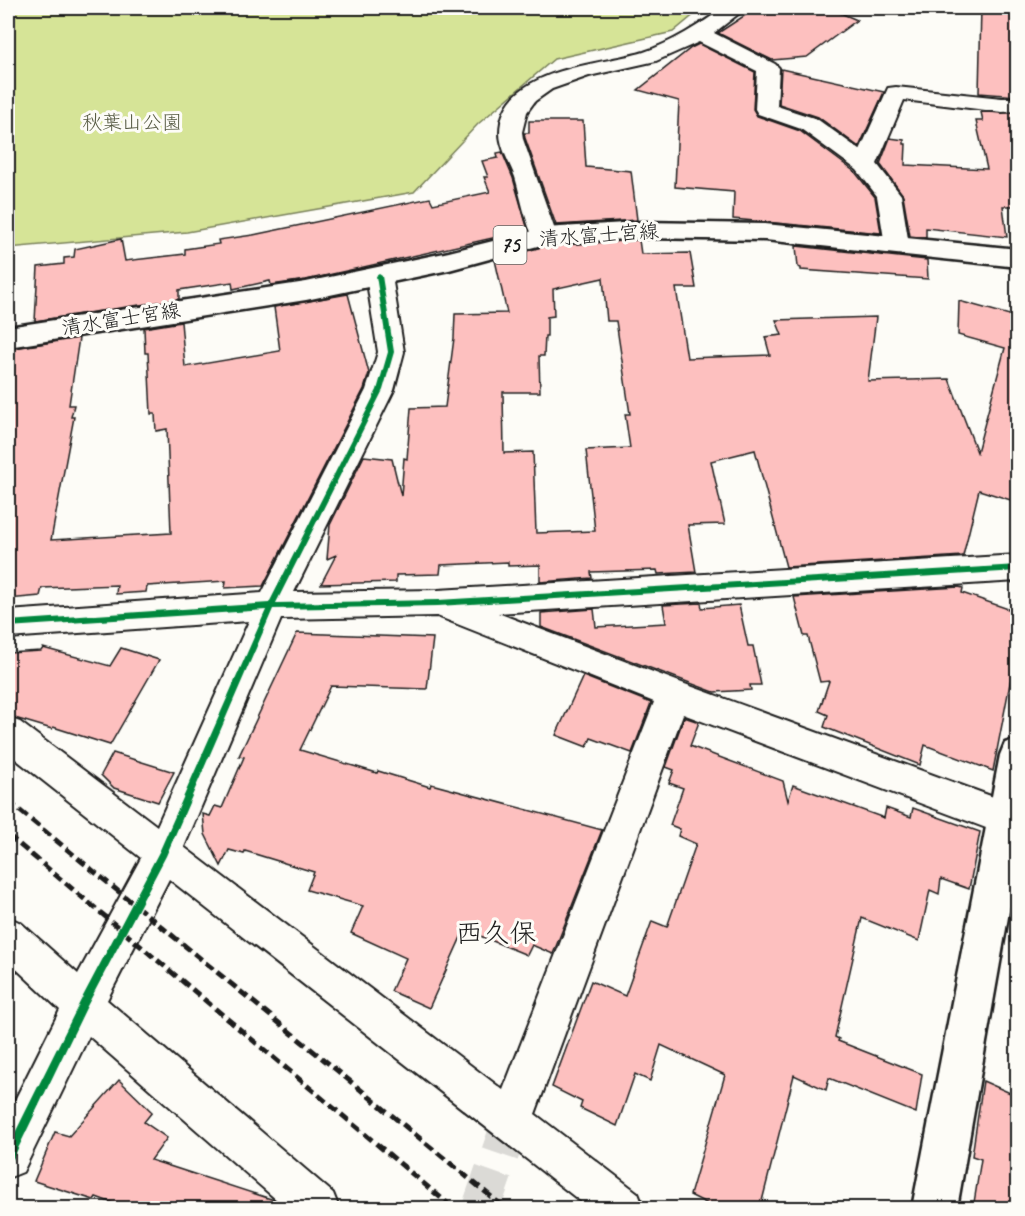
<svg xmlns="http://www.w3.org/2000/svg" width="1025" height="1216" font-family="Caveat,'Klee One',sans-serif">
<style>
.green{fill:#d6e497;stroke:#79805a;stroke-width:1.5}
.building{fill:#fdc0bf;stroke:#1c1c1c;stroke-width:1.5;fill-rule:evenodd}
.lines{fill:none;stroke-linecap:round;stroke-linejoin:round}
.street-tunnel{stroke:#dbdad6;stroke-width:38;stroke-dasharray:38 19;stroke-linecap:butt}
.street-casing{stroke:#1c1c1c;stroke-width:4}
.secondary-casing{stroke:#1c1c1c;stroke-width:5}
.primary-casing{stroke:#1c1c1c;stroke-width:5}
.street{fill:#fdfcf7;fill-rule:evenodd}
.secondary{fill:#fdfcf7;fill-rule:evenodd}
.primary{fill:#fdfcf7;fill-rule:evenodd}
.rail{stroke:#1c1c1c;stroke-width:5;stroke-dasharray:10 5;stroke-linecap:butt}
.cycleway-casing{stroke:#fdfcf7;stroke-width:3}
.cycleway{fill:#00873e;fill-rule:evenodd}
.labels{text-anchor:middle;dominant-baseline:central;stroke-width:6;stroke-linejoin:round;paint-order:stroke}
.far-park-label{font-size:20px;fill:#545841;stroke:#fdfcf7}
.far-street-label{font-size:20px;fill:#1c1c1c;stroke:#fdfcf7}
.shield{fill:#fdfcf7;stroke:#605f5e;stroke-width:1.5}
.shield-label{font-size:22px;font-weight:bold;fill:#1c1c1c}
.quarter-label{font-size:27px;fill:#1c1c1c;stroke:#fdfcf7}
</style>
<rect width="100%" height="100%" fill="#fdfcf7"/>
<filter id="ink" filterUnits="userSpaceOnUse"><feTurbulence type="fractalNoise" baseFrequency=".0167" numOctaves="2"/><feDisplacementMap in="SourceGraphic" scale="12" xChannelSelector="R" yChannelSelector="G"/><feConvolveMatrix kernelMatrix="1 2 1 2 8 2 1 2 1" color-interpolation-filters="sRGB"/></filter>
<g filter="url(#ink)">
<polygon class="green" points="8,8 702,8 673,32 554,59 478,124 414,192 187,232 8,248"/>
<g class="building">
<polygon points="756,8 829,8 857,20 807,57 772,60 718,33"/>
<polygon points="981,8 1017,8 1017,96 979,93"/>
<polygon points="699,44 755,72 753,109 757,116 800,131 855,172 875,197 881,233 733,219 734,192 675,187 679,101 638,90 691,48"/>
<polygon points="781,69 884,92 859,147 818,117 779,104"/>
<polygon points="981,112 1017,113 1017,206 1003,206 1007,237 926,228 926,238 910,236 903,195 880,164 890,138 904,140 904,144 906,144 905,165 987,169 976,121 983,121"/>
<polygon points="529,121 583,121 586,167 631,171 637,220 556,225 525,138 524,133 529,133"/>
<polygon points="502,152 513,178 528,230 306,280 271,285 270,281 233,289 232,282 179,290 179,299 35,321 38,267 64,264 64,258 74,257 75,249 121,239 125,261 185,254 185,249 219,244 218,240 253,235 430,198 433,204 490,192 484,177 488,177 482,161 498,158 497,153"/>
<path d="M 639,240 L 641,254 L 690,253 L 696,288 L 676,288 L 687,358 L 770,355 L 765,337 L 782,335 L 776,320 L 876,317 L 868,381 L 949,379 L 977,452 L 1005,348 L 958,335 L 959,301 L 1017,317 L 1017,502 L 979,490 L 963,556 L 786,567 L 755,450 L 711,461 L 725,524 L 688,525 L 696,572 L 658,574 L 657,570 L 591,572 L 592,578 L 540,582 L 540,565 L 508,566 L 508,562 L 441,565 L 440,574 L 396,575 L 396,582 L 321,584 L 336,555 L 327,559 L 330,525 L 364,456 L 392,459 L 401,496 L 404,458 L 407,459 L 411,408 L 445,407 L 454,338 L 455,314 L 507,313 L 495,260 L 545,246 ZM 603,278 L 607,321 L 616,321 L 630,414 L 625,414 L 630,448 L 586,450 L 595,531 L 536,533 L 533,452 L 504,453 L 503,392 L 540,392 L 539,356 L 544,356 L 545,336 L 547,336 L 547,317 L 554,316 L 553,289 Z"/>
<polygon points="796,246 927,260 928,279 801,270 801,268 798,267"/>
<polygon points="348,294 369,373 364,389 263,586 225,588 226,581 147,586 146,592 116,594 117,585 42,588 40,596 8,599 8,349 79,338 69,405 74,405 71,417 74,417 51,540 171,533 167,429 156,431 155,414 151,414 148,353 145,353 144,328 181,322 185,367 280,351 274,307"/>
<polygon points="959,587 963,588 962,593 1017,612 1017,647 993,771 925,745 920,765 824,727 828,715 819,711 829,681 820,682 808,636 804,636 794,597"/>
<polygon points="701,603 702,608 739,605 748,646 753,646 761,685 750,685 751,690 714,692 541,627 541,613 594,609 596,627 666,623 663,605"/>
<polygon points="297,633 433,638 427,689 331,686 300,750 377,773 378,771 430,787 431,784 602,830 553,954 532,945 527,955 468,931 465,936 462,935 429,1008 391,991 406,958 351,933 363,906 307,890 314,872 245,851 244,854 229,850 221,866 205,834 203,814 210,816 215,806 222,808 244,757 239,756"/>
<polygon points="43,648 110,666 121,648 159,660 110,745 53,727 52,729 8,716 8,653 41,651"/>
<polygon points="583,676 651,703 632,753 591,738 587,747 556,735"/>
<polygon points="684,717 699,722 690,746 783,781 788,801 793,785 884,818 886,808 911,817 913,808 980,832 969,889 941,879 939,894 930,890 919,941 862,918 835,1037 839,1039 838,1041 922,1074 916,1113 829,1078 826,1090 794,1075 760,1209 718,1209 690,1195 725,1075 661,1045 650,1081 635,1074 617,1126 580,1108 582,1102 552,1087 591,981 625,996 652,921 667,927 696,844 678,836 680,829 670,825 683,788 669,783 674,770 666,767"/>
<polygon points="113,753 174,772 158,802 114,788 101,775"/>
<polygon points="119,1080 152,1112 144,1122 167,1138 151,1160 274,1200 280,1209 129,1209 96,1197 94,1200 34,1181 55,1132 69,1136"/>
<polygon points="983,1081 1017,1096 1017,1209 973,1209 981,1159 972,1156"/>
</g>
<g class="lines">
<polyline class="street-tunnel" points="481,1208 511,1122"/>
<g class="street-casing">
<g id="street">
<path d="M 724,8 L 746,8 L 714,33 L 775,64 L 779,68 L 777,106 L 817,119 L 860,150 L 888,88 L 896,87 L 1002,98 L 1018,98 L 1018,111 L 1002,112 L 904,100 L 877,164 L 901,195 L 909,245 L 906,251 L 897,253 L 888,251 L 885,245 L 877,196 L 857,170 L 801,129 L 758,114 L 755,109 L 757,71 L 699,42 L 656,61 L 589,76 L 552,89 L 535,101 L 527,112 L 522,132 L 523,139 L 557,236 L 554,242 L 545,244 L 536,242 C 525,223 521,197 515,177 C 510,164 500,147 500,133 C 500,67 599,66 644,52 C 673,42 699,25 724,8 Z"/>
<path d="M 379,268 L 388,270 L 392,276 L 404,352 L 394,390 L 294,592 L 438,590 L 1018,555 L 1018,581 L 498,613 L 682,683 L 1018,806 L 1018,840 L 683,714 L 535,1114 L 638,1193 L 644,1208 L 589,1208 L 169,879 L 107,1000 L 333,1193 L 339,1208 L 286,1208 L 89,1036 L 23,1172 L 8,1178 L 8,1114 L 60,1010 L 8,961 L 8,917 L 21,923 L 78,974 L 141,858 L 8,753 L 8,718 L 20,722 L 157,826 L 249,621 L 8,638 L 8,611 L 262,593 L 366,390 L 378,352 L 366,276 L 370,270 ZM 437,616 L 654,702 L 503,1090 L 184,847 L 281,619 Z"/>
</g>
</g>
<g class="secondary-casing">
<polygon id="secondary" points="1018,739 1018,860 957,1208 912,1208 1000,755 1005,743"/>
</g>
<g class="primary-casing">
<polygon id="primary" points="641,222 765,224 1018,249 1018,267 765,240 641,238 545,244 449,270 306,300 8,347 8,327 306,282 449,252 545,228"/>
</g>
<use href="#street" class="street"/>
<use href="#secondary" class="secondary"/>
<use href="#primary" class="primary"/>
<g class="rail">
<polyline points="8,801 505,1208"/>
<polyline points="8,835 453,1208"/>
</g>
<g class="cycleway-casing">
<polygon id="cycleway" points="379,274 382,276 394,352 383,390 276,603 438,600 1018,565 1018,571 438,606 273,609 166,856 86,1008 12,1161 8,1162 8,1147 80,1002 160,850 266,610 8,627 8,621 269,603 377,390 388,352 376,276"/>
</g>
<use href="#cycleway" class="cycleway"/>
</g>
</g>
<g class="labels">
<g class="far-park-label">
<text x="132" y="122">秋葉山公園</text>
</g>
<g class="far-street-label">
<text transform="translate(599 235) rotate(-4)">清水富士宮線</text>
<text transform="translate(121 319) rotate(-9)">清水富士宮線</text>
</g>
<rect class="shield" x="493.5" y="226" width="33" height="38" rx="4.5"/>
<g class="shield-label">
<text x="510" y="245">75</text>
</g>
<g class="quarter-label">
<text x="496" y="933">西久保</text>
</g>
</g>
<rect width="1025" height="1216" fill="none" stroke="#fdfcf7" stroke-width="30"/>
<rect x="15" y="15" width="995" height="1186" fill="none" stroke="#1c1c1c" stroke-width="2" filter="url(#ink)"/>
</svg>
